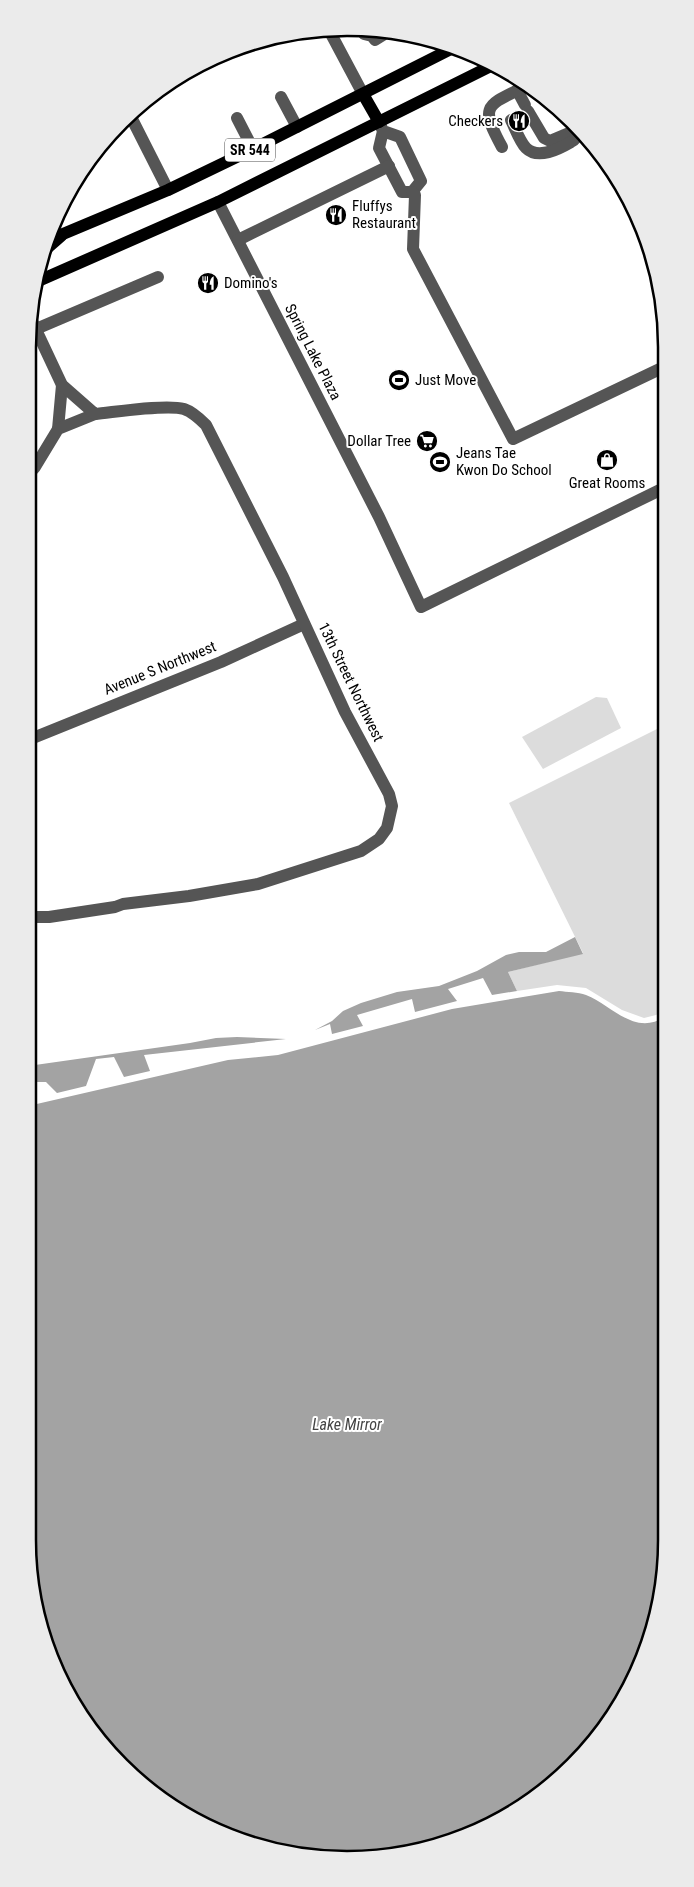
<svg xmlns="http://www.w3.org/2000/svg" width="694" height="1887" font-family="'Roboto Condensed',sans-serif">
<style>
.green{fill:#dcdcdc}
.water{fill:#a3a3a3}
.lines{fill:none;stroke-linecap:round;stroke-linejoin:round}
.minor{stroke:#555;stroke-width:12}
.major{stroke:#000;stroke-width:12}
.labels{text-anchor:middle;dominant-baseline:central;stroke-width:4;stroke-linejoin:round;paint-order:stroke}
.shield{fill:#fff;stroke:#4c4c4c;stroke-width:1}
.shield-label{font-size:14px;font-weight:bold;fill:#000}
.poi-label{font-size:15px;fill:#000;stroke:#fff;text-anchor:start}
.street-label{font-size:15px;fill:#000;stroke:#fff}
.water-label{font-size:16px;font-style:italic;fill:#444;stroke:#fff}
.rim{fill:none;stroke:#000;stroke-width:2.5}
</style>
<rect width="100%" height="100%" fill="#fff"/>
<g class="green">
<polygon points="596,697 607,698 621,728 543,769 522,737"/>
<polygon points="665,725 665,1009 656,1015 644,1018 622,1010 586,988 557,985 517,991 508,972 583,953 509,803"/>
</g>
<g class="water">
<polygon points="575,937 583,954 508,972 517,991 492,995 483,978 448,989 457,1001 415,1012 412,999 357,1015 363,1026 332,1034 330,1024 315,1030 332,1021 343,1011 361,1003 397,992 439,986 477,971 506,955 519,952 546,952"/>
<path d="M 559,991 C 567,992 578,992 586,995 C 613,1006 634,1036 665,1017 L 666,1540 L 656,1622 L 612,1718 L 525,1805 L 429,1849 L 306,1857 L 205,1826 L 107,1751 L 52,1662 L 28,1540 L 28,1106 L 228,1060 L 278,1055 L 452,1009 Z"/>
<polygon points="237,1037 286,1039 144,1055 150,1071 124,1077 114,1057 96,1059 86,1086 57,1093 46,1082 28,1082 28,1066 190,1043 216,1038"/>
</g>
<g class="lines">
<g class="minor">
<polyline points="330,32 363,94"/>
<polyline points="364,34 372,36 375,40 383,35"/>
<polyline points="517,90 525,105"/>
<polyline points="281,97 297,127"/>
<polyline points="528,111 544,138 550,141 569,133 577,135"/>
<polyline points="237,118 253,149"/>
<polyline points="132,119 168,190"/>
<path d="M 511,120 C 515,128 520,142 526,148 C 538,160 559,149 571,142 C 576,140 577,135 582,132"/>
<polyline points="379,122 383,131 379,148 402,192 412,192 421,181 400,137 383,131"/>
<path d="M 502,147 C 479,105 486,106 526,86"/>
<polyline points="412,192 415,195 413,249 513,439 664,367"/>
<polyline points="218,202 379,517 421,607 664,488"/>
<polyline points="238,240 389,166"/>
<polyline points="36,329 158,277"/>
<polyline points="58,429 62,385"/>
<polyline points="28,475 35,467 58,429 95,414"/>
<polyline points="28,740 221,662 304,624"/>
<path d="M 28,917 L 49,917 L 115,907 L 123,904 L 189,896 L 258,884 L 361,851 L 379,839 L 387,828 L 392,806 L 389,794 L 345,712 L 283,577 L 206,425 C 200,419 193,412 184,409 C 166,404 116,412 95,414 L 62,385 L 31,319"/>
</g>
<g class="major">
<polyline points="363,94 379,122"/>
<polyline points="51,239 168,190 253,149 453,48"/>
<polyline points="45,250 61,236"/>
<polyline points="36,282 218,202 493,65"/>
</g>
</g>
<defs>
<g id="restaurant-disc" transform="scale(1.125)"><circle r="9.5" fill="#000" stroke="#fff"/><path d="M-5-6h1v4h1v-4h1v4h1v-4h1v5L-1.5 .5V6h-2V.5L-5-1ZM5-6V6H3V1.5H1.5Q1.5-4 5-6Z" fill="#fff"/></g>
<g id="stadium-disc" transform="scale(1.125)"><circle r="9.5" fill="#000" stroke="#fff"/><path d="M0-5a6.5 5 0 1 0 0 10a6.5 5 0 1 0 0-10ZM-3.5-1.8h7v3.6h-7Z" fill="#fff"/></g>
<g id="supermarket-disc" transform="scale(1.125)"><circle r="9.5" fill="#000" stroke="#fff"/><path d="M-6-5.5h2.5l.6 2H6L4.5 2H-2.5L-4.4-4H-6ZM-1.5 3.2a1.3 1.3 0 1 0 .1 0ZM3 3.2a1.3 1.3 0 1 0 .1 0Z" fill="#fff"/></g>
<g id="shop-disc" transform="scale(1.125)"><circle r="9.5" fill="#000" stroke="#fff"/><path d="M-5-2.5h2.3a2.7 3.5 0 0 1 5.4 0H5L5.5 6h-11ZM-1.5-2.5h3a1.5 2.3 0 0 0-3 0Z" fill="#fff"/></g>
</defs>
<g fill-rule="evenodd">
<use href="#restaurant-disc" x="519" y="121"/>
<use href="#restaurant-disc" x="336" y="215"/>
<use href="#restaurant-disc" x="208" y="283"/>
<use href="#stadium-disc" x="399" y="380"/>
<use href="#supermarket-disc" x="427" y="441"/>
<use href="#shop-disc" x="607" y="460"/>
<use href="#stadium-disc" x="440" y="462"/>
</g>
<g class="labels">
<rect class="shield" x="225" y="138.5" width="50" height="23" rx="4"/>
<g class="shield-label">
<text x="250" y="150">SR 544</text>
</g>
<g class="poi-label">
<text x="503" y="121" text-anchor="end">Checkers</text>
<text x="352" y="206">Fluffys<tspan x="352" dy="17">Restaurant</tspan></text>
<text x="224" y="283">Domino's</text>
<text x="415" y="380">Just Move</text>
<text x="411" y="441" text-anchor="end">Dollar Tree</text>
<text x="456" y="453">Jeans Tae<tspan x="456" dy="17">Kwon Do School</tspan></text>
<text x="607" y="483" text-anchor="middle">Great Rooms</text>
</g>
<g class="street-label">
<text transform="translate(313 352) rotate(63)">Spring Lake Plaza</text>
<text transform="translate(160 668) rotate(-22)">Avenue S Northwest</text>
<text transform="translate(351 682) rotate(64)">13th Street Northwest</text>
</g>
<g class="water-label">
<text x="347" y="1424">Lake Mirror</text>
</g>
</g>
<path d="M0 0H694V1887H0ZM347 36H347A311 311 0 0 1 658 347V1540A311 311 0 0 1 347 1851H347A311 311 0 0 1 36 1540V347A311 311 0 0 1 347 36Z" fill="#ebebeb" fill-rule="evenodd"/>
<path class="rim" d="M347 36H347A311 311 0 0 1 658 347V1540A311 311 0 0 1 347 1851H347A311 311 0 0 1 36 1540V347A311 311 0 0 1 347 36Z"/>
</svg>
